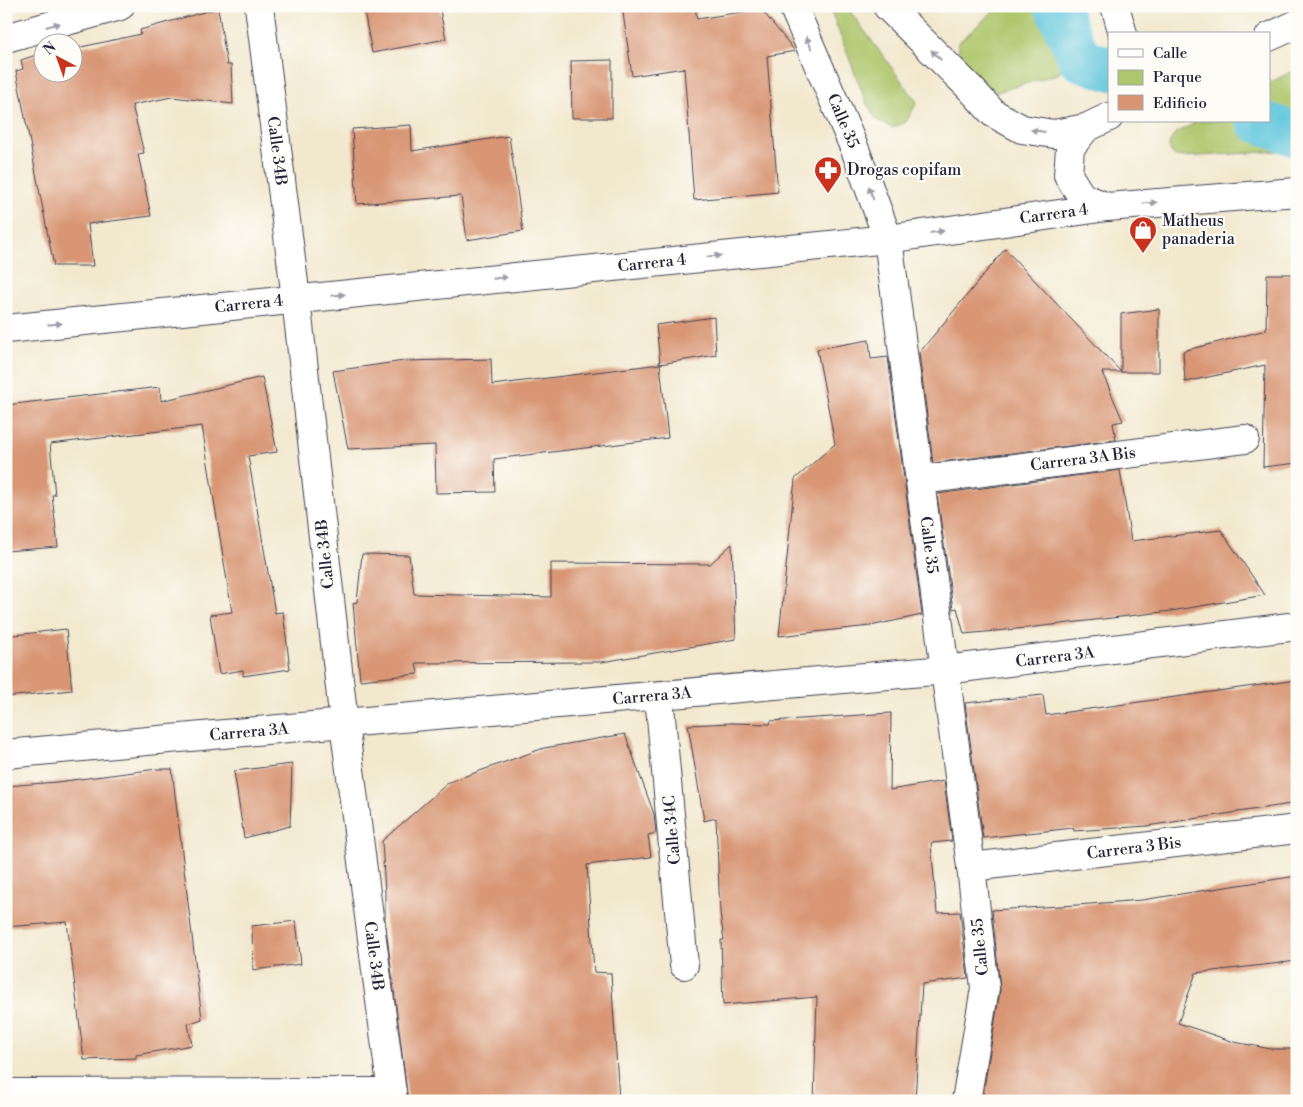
<svg xmlns="http://www.w3.org/2000/svg" width="1303" height="1107" font-family="'Libre Bodoni',serif">
<style>
.green{fill:#aec66c;stroke:#687454}
.lines{fill:none;stroke-linecap:round;stroke-linejoin:round}
.canal{stroke:#5ec6db;stroke-width:44}
.building{fill:#d89674}
.street-casing{stroke:#414051;stroke-width:30}
.secondary-casing{stroke:#414051;stroke-width:30}
.street{stroke:#fff;stroke-width:28}
.secondary{stroke:#fff;stroke-width:28}
.oneway{fill:#9c9ca7}
.labels{text-anchor:middle;dominant-baseline:central;stroke-width:4.5;stroke-linejoin:round;paint-order:stroke}
.street-label{font-size:16px;fill:#22223b;stroke:#fdfcf7}
.poi-label{font-size:16px;fill:#22223b;stroke:#fdfcf7;text-anchor:start}
</style>
<rect width="100%" height="100%" fill="#fdfcf7"/>
<filter id="ink" filterUnits="userSpaceOnUse"><feTurbulence type="fractalNoise" baseFrequency=".02" numOctaves="2"/><feDisplacementMap in="SourceGraphic" scale="10" xChannelSelector="R" yChannelSelector="G"/><feConvolveMatrix kernelMatrix="1 2 1 2 8 2 1 2 1" color-interpolation-filters="sRGB"/></filter>
<filter id="wash" filterUnits="userSpaceOnUse"><feTurbulence type="fractalNoise" baseFrequency=".0096" numOctaves="4" result="noise"/><feDisplacementMap in="SourceGraphic" scale="20" xChannelSelector="R" yChannelSelector="G"/><feGaussianBlur stdDeviation="1.12" result="paint"/><feColorMatrix in="noise" values="0 0 0 0 0 0 0 0 0 0 0 0 0 0 0 0 0 1.4 0 .05"/><feComposite in="paint" operator="in"/></filter>
<g filter="url(#wash)">
<rect width="100%" height="100%" fill="#f2e8ce"/>
<g class="green">
<polygon points="829,6 846,6 917,102 906,122 892,128 876,119 866,102"/>
<polygon points="999,6 1059,6 1059,13 1085,50 1058,74 997,92 970,75 957,44"/>
<polygon points="1297,69 1297,150 1184,157 1176,156 1171,152 1169,147 1170,141 1175,134 1198,121 1269,121 1269,83"/>
</g>
<g class="lines">
<g class="canal">
<polyline points="1056,6 1080,59 1109,69"/>
<polyline points="1258,121 1297,135"/>
</g>
</g>
<g id="blocks">
<g class="building">
<polygon points="363,6 439,6 446,39 372,53"/>
<polygon points="622,6 695,6 697,19 761,9 795,51 767,56 778,192 694,200 684,68 632,76"/>
<polygon points="218,8 227,65 231,65 233,104 172,97 132,105 144,153 138,154 151,216 88,224 93,266 54,266 16,71 23,69 21,60 42,53 42,72 72,72 72,49 141,34 140,30"/>
<polygon points="612,60 612,118 572,118 571,61"/>
<polygon points="411,125 412,151 509,136 523,231 467,240 461,196 357,204 352,129"/>
<polygon points="1005,249 1121,372 1102,372 1123,421 1113,423 1116,440 933,463 919,353"/>
<polygon points="1267,274 1297,274 1297,463 1263,467 1265,365 1185,382 1183,351 1266,330"/>
<polygon points="1159,309 1159,372 1121,372 1121,314"/>
<polygon points="714,317 716,355 660,364 656,325"/>
<polygon points="869,340 871,359 888,357 922,615 870,626 779,636 795,479 835,444 817,349"/>
<polygon points="491,359 492,385 660,364 668,438 494,459 495,492 436,493 435,445 348,449 333,371 404,361"/>
<polygon points="262,377 277,452 248,456 275,613 283,612 290,669 243,676 243,670 219,674 210,615 232,612 202,426 50,444 55,495 52,495 58,547 6,551 6,405 160,387 161,401"/>
<polygon points="1120,470 1131,541 1221,530 1265,595 1171,611 1027,628 964,634 957,608 953,609 937,494"/>
<polygon points="732,544 736,639 602,662 416,663 418,674 360,680 353,603 357,602 362,554 409,555 414,594 551,597 551,563 710,564"/>
<polygon points="66,629 72,690 6,697 6,636"/>
<polygon points="1297,680 1297,803 1147,826 1074,831 1073,828 983,838 965,703 1043,695 1046,715"/>
<polygon points="891,713 890,790 944,781 952,841 931,843 937,913 960,912 968,978 922,984 915,1101 814,1101 817,997 723,1005 721,940 724,940 720,913 716,818 704,821 688,725 731,723 770,724 771,721"/>
<polygon points="625,734 654,814 656,833 648,835 651,857 587,865 594,972 611,973 619,1101 408,1101 385,920 385,893 382,841 449,782 544,748"/>
<polygon points="292,764 290,826 244,838 234,771"/>
<polygon points="157,769 172,769 202,1019 188,1024 192,1045 136,1055 136,1058 84,1060 67,922 6,927 6,786 57,782"/>
<polygon points="1297,876 1297,961 1196,973 1178,1023 1234,1042 1271,1049 1297,1049 1297,1101 982,1101 1000,990 992,910 1077,905 1142,900"/>
<polygon points="296,921 301,964 253,970 252,926"/>
</g>
</g>
</g>
<g filter="url(#ink)">
<use href="#blocks" fill-opacity="0" stroke="#414051" stroke-width="1"/>
<g class="lines">
<g class="street-casing">
<g id="street">
<polyline points="259,6 296,299 344,723 393,1101"/>
<polyline points="793,6 856,152 888,239 971,867 985,988 966,1101"/>
<polyline points="1115,6 1123,34"/>
<polyline points="6,38 120,6"/>
<polyline points="920,480 1245,439"/>
<polyline points="659,696 684,965"/>
<polyline points="6,754 344,723 945,670 1297,626"/>
<polyline points="971,867 1297,829"/>
<polyline points="6,1093 392,1092"/>
</g>
</g>
<g class="secondary-casing">
<g id="secondary">
<polyline points="887,6 971,89 993,113 1022,129 1054,134 1086,128 1109,117"/>
<polyline points="1269,37 1297,24"/>
<polyline points="1086,128 1070,148 1068,175 1082,197 1107,207"/>
<polyline points="6,329 888,239 1107,207 1297,192"/>
</g>
</g>
<use href="#street" class="street"/>
<use href="#secondary" class="secondary"/>
</g>
<defs><path id="oneway-solid" d="M-6-.8H1V-3.2L6.5 0L1 3.2V.8H-6Z" transform="scale(1.25)"/></defs>
<g class="oneway">
<use href="#oneway-solid" transform="translate(53 25) rotate(-16)"/>
<use href="#oneway-solid" transform="translate(809 43) rotate(-113)"/>
<use href="#oneway-solid" transform="translate(936 55) rotate(-135)"/>
<use href="#oneway-solid" transform="translate(1038 131) rotate(-172)"/>
<use href="#oneway-solid" transform="translate(871 193) rotate(-110)"/>
<use href="#oneway-solid" transform="translate(1150 203) rotate(-4)"/>
<use href="#oneway-solid" transform="translate(937 232) rotate(-8)"/>
<use href="#oneway-solid" transform="translate(714 256) rotate(-6)"/>
<use href="#oneway-solid" transform="translate(500 278) rotate(-6)"/>
<use href="#oneway-solid" transform="translate(338 295) rotate(-6)"/>
<use href="#oneway-solid" transform="translate(55 324) rotate(-6)"/>
</g>
</g>
<defs>
<g id="pharmacy-pin" transform="scale(1.4375)"><path d="M0 17L-7.5 6A9.5 9.5 0 1 1 7.5 6Z" fill="#c8321e" stroke="#fdfcf7"/><path d="M-2-6h4v4h4v4h-4v4h-4v-4h-4v-4h4Z" fill="#fff"/></g>
<g id="shop-pin" transform="scale(1.4375)"><path d="M0 17L-7.5 6A9.5 9.5 0 1 1 7.5 6Z" fill="#c8321e" stroke="#fdfcf7"/><path d="M-5-2.5h2.3a2.7 3.5 0 0 1 5.4 0H5L5.5 6h-11ZM-1.5-2.5h3a1.5 2.3 0 0 0-3 0Z" fill="#fff"/></g>
</defs>
<g fill-rule="evenodd">
<use href="#pharmacy-pin" x="828" y="170"/>
<use href="#shop-pin" x="1143" y="230"/>
</g>
<g class="labels">
<g class="street-label">
<text transform="translate(843 121) rotate(67)">Calle 35</text>
<text transform="translate(277 151) rotate(83)">Calle 34B</text>
<text transform="translate(1054 214) rotate(-8)">Carrera 4</text>
<text transform="translate(652 263) rotate(-6)">Carrera 4</text>
<text transform="translate(249 304) rotate(-6)">Carrera 4</text>
<text transform="translate(1083 459) rotate(-7)">Carrera 3A Bis</text>
<text transform="translate(929 545) rotate(83)">Calle 35</text>
<text transform="translate(325 554) rotate(-96)">Calle 34B</text>
<text transform="translate(1055 657) rotate(-7)">Carrera 3A</text>
<text transform="translate(652 696) rotate(-5)">Carrera 3A</text>
<text transform="translate(249 732) rotate(-5)">Carrera 3A</text>
<text transform="translate(672 830) rotate(-95)">Calle 34C</text>
<text transform="translate(1134 848) rotate(-7)">Carrera 3 Bis</text>
<text transform="translate(980 947) rotate(-96)">Calle 35</text>
<text transform="translate(374 956) rotate(83)">Calle 34B</text>
</g>
<g class="poi-label">
<text x="847" y="170">Drogas copifam</text>
<text x="1162" y="221">Matheus<tspan x="1162" dy="18">panaderia</tspan></text>
</g>
</g>
<rect width="1303" height="1107" fill="none" stroke="#fdfcf7" stroke-width="25"/>
<rect x="1108" y="32" width="162" height="90" fill="#fdfcf7" stroke="#a5a5ac"/>
<rect x="1118" y="49" width="25" height="8" fill="#ffffff" stroke="#a5a5ac"/>
<text x="1153" y="58" font-size="15" fill="#22223b">Calle</text>
<rect x="1118" y="70" width="25" height="15" fill="#aec66c" stroke="#a5a5ac"/>
<text x="1153" y="82" font-size="15" fill="#22223b">Parque</text>
<rect x="1118" y="95" width="25" height="15" fill="#d89674" stroke="#a5a5ac"/>
<text x="1153" y="108" font-size="15" fill="#22223b">Edificio</text>
<g transform="translate(58 58) rotate(319)"><circle r="24" fill="#fdfcf7" stroke="#a5a5ac"/>
<path d="M0-4L9 19L0 12L-9 19Z" fill="#c8321e"/>
<text y="-8" font-size="14" font-weight="bold" text-anchor="middle" fill="#22223b">N</text>
</g>
</svg>
